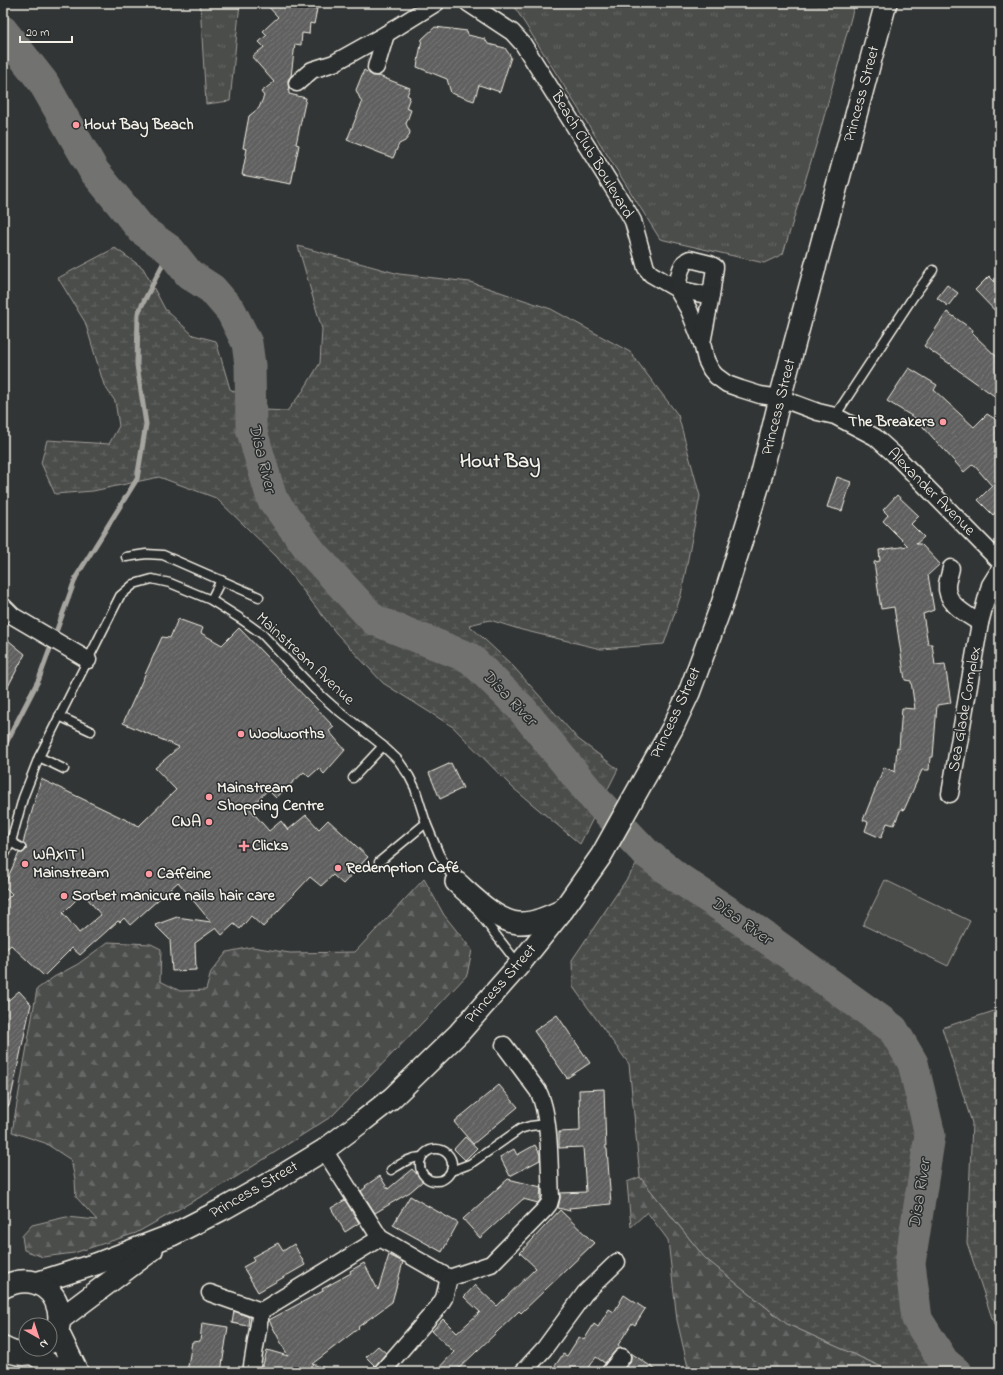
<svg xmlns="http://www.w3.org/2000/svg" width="1003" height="1375" font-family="'Indie Flower',sans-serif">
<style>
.grass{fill:url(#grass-tufts);stroke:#a09f9a}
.forest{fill:url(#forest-firs);stroke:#a09f9a}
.wetland{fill:url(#wetland-marsh);stroke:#a09f9a}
.pitch{fill:#4b4d4c;stroke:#a09f9a}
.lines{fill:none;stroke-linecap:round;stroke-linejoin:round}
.stream{stroke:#a6a5a0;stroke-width:5}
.river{stroke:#727370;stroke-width:31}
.building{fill:url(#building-hatch);stroke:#f4f1e8;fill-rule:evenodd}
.service-casing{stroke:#f4f1e8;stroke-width:11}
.minor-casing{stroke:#f4f1e8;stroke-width:19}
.tertiary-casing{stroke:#f4f1e8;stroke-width:24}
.primary-casing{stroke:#f4f1e8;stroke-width:25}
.service{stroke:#2a2d2e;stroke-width:8}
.minor{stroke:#2a2d2e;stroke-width:16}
.tertiary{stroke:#2a2d2e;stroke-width:21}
.primary{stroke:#2a2d2e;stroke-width:22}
.poi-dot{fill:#ff9aa2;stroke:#2a2d2e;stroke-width:1.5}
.labels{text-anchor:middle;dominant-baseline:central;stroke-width:3;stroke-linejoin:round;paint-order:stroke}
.street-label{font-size:16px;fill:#f4f1e8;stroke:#2a2d2e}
.poi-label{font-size:16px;font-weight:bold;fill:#f4f1e8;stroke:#2a2d2e;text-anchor:start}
.water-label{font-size:17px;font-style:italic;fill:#b3b2ac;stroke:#2a2d2e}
.district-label{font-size:20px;font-weight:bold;fill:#f4f1e8;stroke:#2a2d2e}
</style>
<defs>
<pattern id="grass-tufts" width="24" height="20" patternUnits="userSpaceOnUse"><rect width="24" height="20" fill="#4b4d4c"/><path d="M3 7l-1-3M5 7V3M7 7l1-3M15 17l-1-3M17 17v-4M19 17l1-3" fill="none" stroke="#666766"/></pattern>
<pattern id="forest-firs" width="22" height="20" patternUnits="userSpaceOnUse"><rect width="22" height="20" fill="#4b4d4c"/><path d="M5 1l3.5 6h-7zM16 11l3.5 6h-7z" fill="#666766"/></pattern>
<pattern id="wetland-marsh" width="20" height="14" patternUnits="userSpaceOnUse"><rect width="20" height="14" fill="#4b4d4c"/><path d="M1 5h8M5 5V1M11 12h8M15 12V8" fill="none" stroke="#666766"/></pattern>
<pattern id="building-hatch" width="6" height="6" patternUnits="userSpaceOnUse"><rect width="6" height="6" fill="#5f605f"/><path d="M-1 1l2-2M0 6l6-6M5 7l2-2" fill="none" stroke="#777776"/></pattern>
</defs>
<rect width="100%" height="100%" fill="#323535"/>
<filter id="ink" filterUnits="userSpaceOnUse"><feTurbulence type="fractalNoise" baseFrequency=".025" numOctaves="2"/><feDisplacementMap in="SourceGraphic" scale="8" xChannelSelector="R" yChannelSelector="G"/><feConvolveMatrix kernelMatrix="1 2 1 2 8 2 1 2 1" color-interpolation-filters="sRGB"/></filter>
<g filter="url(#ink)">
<g class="grass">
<polygon points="200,3 240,3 230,101 206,104"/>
<polygon points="512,3 855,3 819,135 783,254 764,263 660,239"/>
</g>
<g class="forest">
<polygon points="424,879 444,915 472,950 467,975 423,1022 332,1116 236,1177 136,1233 74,1253 43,1257 24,1250 22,1236 32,1225 66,1217 97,1220 76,1197 75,1179 71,1160 45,1143 12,1132 37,989 54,977 78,964 108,942 151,944 161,949 160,981 180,991 206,990 211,972 227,952 252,947 290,953 355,952"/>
<polygon points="640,1177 705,1258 787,1324 893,1372 689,1372 677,1320 668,1240 647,1212 631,1227 627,1182"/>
</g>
<g class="wetland">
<polygon points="298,246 399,274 470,282 551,309 630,352 678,415 700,496 681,595 664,644 601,649 522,630 490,620 469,625 512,665 578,739 618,769 580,844 513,788 453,727 383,683 336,633 277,557 216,498 159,477 93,491 55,494 41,463 47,440 109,444 119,426 115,401 104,385 85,322 58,278 115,248 143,268 165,309 193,335 216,341 230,389 265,410 287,411 303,391 320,363 322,329"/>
<polygon points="645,852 677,877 747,924 893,1029 913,1063 930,1135 910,1263 917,1319 944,1362 956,1372 893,1372 787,1324 705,1258 640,1177 629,1064 573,987 572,960"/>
<polygon points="1000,1009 1000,1332 996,1330 967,1243 972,1123 942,1028"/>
</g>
<polygon class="pitch" points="885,880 970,921 948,966 863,925"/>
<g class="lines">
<polyline class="stream" points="3,749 39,679 76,577 137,479 146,424 137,365 138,313 170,250"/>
<polyline class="river" points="3,31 43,82 94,171 142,230 170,250 189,274 212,289 231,311 247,343 250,365 251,428 272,499 313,554 374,620 470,658 521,708 595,799 645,852 677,877 747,924 893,1029 913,1063 930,1135 910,1263 917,1319 944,1362 956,1372"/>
</g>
<g class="building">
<polygon points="265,3 317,9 314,24 310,23 309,34 302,33 301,45 295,44 291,76 288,80 289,94 306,98 296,144 299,145 291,184 242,175 247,149 243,148 249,116 259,108 264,96 261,92 274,82 252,57 264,47 259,42 267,35 263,31 278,17"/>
<polygon points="435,27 467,31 468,35 485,39 488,44 505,48 511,57 500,92 479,85 474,101 451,93 447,79 417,67 422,39"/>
<polygon points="364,70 373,76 379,76 410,88 407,95 410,97 406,108 411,110 406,124 410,132 409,136 405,141 399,144 393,158 347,140 362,103 356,90"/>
<polygon points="989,276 1000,287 1000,316 975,290"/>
<polygon points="947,285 958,293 948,306 937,298"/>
<polygon points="947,312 973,330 972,333 1000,360 1000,400 958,370 950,363 950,364 924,346"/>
<polygon points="909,368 937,385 934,390 974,427 987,414 1000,422 1000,508 993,515 978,500 992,486 973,464 964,472 915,418 887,401"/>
<polygon points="837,477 851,482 842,511 827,507"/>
<polygon points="897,495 919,516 911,524 924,537 916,544 921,544 940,564 928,575 934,610 923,614 928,644 932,644 935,665 945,664 951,703 937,705 933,757 930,757 929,770 922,770 904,810 901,809 894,825 887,823 881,838 865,831 868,822 863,820 884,767 895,772 897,747 899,748 902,708 915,709 911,681 905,680 894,607 881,609 874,562 880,561 879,550 908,546 883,521 888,515 883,510"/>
<path d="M 178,619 L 203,628 L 201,633 L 222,645 L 239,628 L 334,727 L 329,731 L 345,750 L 324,774 L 319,768 L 309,777 L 304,772 L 276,798 L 268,790 L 249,808 L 269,831 L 281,821 L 288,830 L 306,815 L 319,829 L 328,820 L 368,857 L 343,884 L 333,875 L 321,886 L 310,877 L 263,927 L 251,916 L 240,929 L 234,924 L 222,935 L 216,928 L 195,943 L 196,970 L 172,971 L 170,940 L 155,925 L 177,917 L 211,922 L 178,882 L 130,925 L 124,918 L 120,922 L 118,921 L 80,955 L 72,948 L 44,976 L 11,945 L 3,952 L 3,903 L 12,894 L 4,886 L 19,853 L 23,853 L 26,850 L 26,846 L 23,843 L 41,779 L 139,826 L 176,790 L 155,768 L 179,747 L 123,723 L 162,637 L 170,638 ZM 83,893 L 101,915 L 79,933 L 63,913 Z"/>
<polygon points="3,636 25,654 3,696"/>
<polygon points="451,763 463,788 440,799 429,773"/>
<polygon points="19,991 31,1004 9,1106 3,1105 3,1005"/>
<polygon points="557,1015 590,1063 567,1078 534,1031"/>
<polygon points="499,1085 518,1107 473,1144 454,1122"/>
<polygon points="604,1089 606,1149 607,1149 611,1204 569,1208 570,1211 558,1208 560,1199 560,1193 586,1192 583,1147 559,1148 559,1132 580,1131 579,1090"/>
<polygon points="465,1137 477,1148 465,1160 454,1149"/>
<polygon points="535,1145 540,1154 540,1160 510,1176 500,1157 514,1149 517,1155"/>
<polygon points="412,1169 423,1181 410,1192 375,1213 361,1191 366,1187 365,1186 380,1176 388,1189"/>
<polygon points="508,1179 541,1187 540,1200 538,1203 523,1199 480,1238 463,1219"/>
<polygon points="410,1196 458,1223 442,1252 393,1225"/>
<polygon points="345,1200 359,1223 345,1232 331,1208"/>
<polygon points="560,1210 594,1243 521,1313 519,1311 455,1372 435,1372 454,1352 432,1331 443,1319 457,1333 480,1312 464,1297 475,1285 497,1306 536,1268 520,1253"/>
<polygon points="278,1243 283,1251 294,1244 305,1265 258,1292 243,1267 254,1261 252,1257"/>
<polygon points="389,1255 403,1262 392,1302 358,1327 359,1328 312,1364 328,1369 328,1372 261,1372 267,1350 288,1356 269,1320 323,1291 322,1289 351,1273 350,1271 364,1263 378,1290"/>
<polygon points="624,1295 645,1309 635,1325 632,1323 618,1345 622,1348 615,1351 605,1363 596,1357 586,1372 551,1372 563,1354 567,1356 579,1337 584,1340 594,1324 598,1327 609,1309 614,1312"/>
<polygon points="234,1311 249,1317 248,1326 232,1323"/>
<polygon points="202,1323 228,1327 221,1372 187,1372 192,1342 200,1341"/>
<polygon points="378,1346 386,1353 375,1366 366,1357"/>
<polygon points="631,1353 659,1372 622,1372 630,1363 631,1358"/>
</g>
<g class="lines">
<g class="service-casing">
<g id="service">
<polyline points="835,416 913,297 933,270"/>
<polyline points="126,557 146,554 163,555 259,597"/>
<polyline points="211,600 221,580"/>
<polyline points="59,716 91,731"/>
<polyline points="39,757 64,769"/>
<polyline points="353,778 383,746"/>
<polyline points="11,842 21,848"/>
<polyline points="3,858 11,842 23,798 39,757 120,596 134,584 152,579 170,583 211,600 241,619 262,634 315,690 334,707 383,746 398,760 409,776 415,788 426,823 439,854 455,882"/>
<polyline points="379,862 426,823"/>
<polyline points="478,912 519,965"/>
<circle cx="436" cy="1165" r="16"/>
<path d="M 391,1170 C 401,1164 410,1157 422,1157"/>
<polyline points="451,1171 470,1164 520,1129 530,1126 547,1124"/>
</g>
</g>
<g class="minor-casing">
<g id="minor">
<polyline points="468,3 512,32 523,44 628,212 633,221 646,268 651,274 677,289 689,310 702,343 706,360 711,370 716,376 727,384 741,389 760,395 780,398 818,412 835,416 875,437 894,454 1000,562"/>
<polyline points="376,67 386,34"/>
<polyline points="297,83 312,70 334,63 386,34 436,3"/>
<path d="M 690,259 L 710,264 L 715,267 L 711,296 L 677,289 C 679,279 679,263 690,259 Z"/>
<polyline points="702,343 711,296"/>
<path d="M 951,568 C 950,573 948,579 947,584 C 945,604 966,614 980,623"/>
<polyline points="3,606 13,616 88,660"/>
<polyline points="950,794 980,623 990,585 1000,569"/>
<path d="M 324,1150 L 380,1238 L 449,1278 L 491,1264 L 545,1209 L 549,1204 L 551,1197 C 549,1169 551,1115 538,1091 L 504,1045"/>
<polyline points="210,1293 261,1311"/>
<polyline points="251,1372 261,1311 380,1238"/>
<polyline points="382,1372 439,1306 444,1298 449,1278"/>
<polyline points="523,1372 544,1349 585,1293 617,1262"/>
<polyline points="610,1372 622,1357"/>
</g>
</g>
<g class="tertiary-casing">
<g id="tertiary">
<path d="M 456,882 C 472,896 496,921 518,923 C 533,924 550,916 563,910"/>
<polyline points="36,1283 96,1264 172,1235 225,1208 273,1181 324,1150 364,1120 392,1098 459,1033 519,965 563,910 601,856 672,729 689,693 722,604 760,481 780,398 886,3"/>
<polyline points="59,1320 152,1250"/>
</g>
</g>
<g class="primary-casing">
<g id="primary">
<path d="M 3,1287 C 14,1282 24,1279 36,1283 C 60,1291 67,1324 50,1342"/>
<polyline points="57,1331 77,1372"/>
<path d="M 3,1348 C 15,1355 28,1356 41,1349"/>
<polyline points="33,1353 60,1372"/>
</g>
</g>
<use href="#service" class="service"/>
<use href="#minor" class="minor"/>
<use href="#tertiary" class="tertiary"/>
<use href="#primary" class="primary"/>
</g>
</g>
<g class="poi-dot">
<circle cx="76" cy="125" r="4"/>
<circle cx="943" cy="422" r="4"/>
<circle cx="241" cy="734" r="4"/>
<circle cx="209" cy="797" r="4"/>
<circle cx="209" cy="822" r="4"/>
<path d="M242 840h4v4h4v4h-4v4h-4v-4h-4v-4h4z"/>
<circle cx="25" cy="864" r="4"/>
<circle cx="338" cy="868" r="4"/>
<circle cx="149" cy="874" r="4"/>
<circle cx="64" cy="896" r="4"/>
</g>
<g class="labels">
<g class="street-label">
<text transform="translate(862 94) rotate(-75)">Princess Street</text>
<text transform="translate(592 155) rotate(59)">Beach Club Boulevard</text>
<text transform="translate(779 407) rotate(-76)">Princess Street</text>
<text transform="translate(931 492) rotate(45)">Alexander Avenue</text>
<text transform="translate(305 659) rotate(43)">Mainstream Avenue</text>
<text transform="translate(965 709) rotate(-80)">Sea Glade Complex</text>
<text transform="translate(676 713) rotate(-65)">Princess Street</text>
<text transform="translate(501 984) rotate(-49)">Princess Street</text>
<text transform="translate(254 1190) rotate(-30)">Princess Street</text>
</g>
<g class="poi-label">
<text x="84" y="125">Hout Bay Beach</text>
<text x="935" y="422" text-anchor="end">The Breakers</text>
<text x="249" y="734">Woolworths</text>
<text x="217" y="788">Mainstream<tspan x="217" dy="18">Shopping Centre</tspan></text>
<text x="201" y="822" text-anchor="end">CNA</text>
<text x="252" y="846">Clicks</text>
<text x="33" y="855">WAXIT |<tspan x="33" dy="18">Mainstream</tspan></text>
<text x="346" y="868">Redemption Café</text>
<text x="157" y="874">Caffeine</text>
<text x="72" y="896">Sorbet manicure nails hair care</text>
</g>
<g class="water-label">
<text transform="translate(262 458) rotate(76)">Disa River</text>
<text transform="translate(509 698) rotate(46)">Disa River</text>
<text transform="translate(741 921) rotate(35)">Disa River</text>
<text transform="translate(920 1194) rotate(-81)">Disa River</text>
</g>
<g class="district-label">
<text x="500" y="462">Hout Bay</text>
</g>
</g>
<rect width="1003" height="1375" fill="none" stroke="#2a2d2e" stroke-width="16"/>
<rect x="8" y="8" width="987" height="1359" fill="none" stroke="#f4f1e8" stroke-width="1.5" filter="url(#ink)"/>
<g transform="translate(38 1337) rotate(141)"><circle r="19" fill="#2a2d2e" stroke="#7b7b78"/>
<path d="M0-3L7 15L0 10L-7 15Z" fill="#ff9aa2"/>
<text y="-6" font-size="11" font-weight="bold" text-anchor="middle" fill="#f4f1e8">N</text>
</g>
<path d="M20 36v6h52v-6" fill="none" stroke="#f4f1e8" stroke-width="2"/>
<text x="26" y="36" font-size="12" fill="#f4f1e8" stroke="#2a2d2e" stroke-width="3" paint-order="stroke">20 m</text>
</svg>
